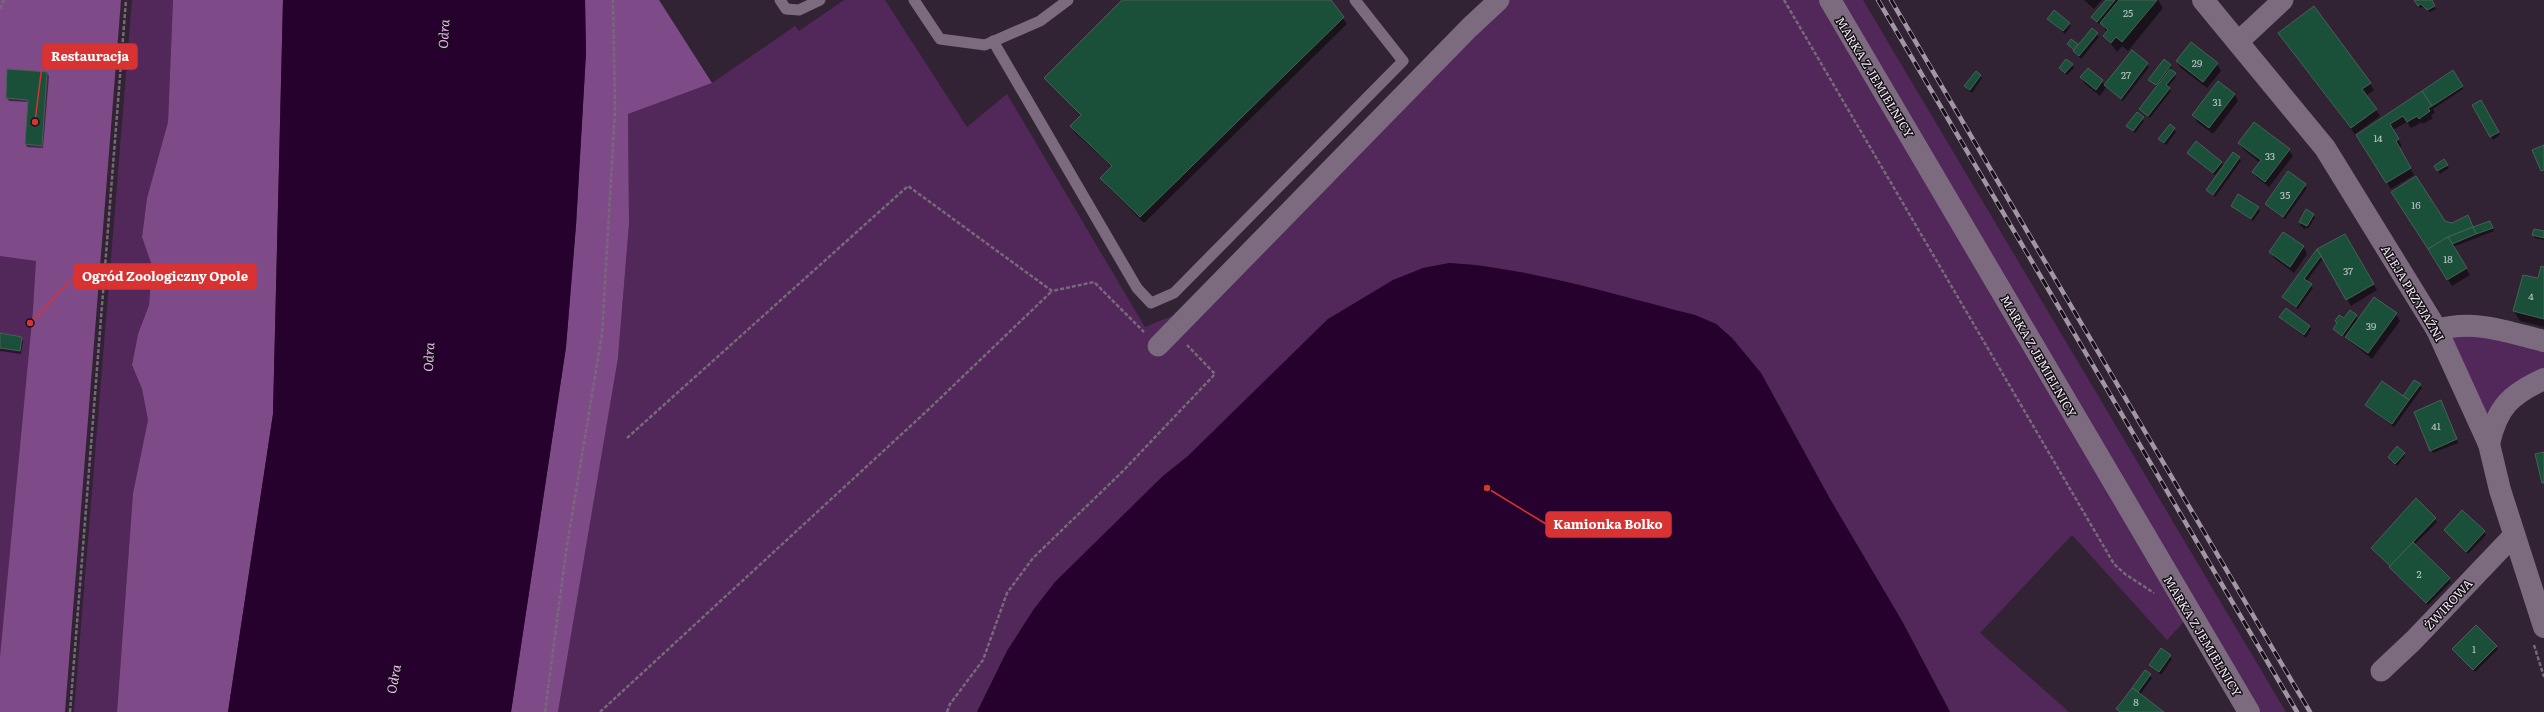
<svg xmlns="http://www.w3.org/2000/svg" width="2544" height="712" font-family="Literata,serif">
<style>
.green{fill:#52275a}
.forest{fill:#7f4a88}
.water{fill:#27012d}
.shadow{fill:#0007}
.building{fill:#1a4f3a;stroke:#486155}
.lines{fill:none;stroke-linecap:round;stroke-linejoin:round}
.path{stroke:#766a79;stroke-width:2.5;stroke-dasharray:4 2;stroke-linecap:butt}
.service{stroke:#7c6b7f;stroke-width:11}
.minor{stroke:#7c6b7f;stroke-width:21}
.tertiary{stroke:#7c6b7f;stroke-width:22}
.secondary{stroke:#7c6b7f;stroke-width:22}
.rail-casing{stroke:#a296a4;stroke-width:4.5}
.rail{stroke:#150f16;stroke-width:3;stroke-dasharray:9;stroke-linecap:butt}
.labels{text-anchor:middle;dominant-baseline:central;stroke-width:3;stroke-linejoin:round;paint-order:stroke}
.number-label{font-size:10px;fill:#c0c6c9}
.street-label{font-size:12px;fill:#f7eef9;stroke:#150f16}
.water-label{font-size:13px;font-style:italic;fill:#f0b4fa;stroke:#150f16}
.leader{fill:none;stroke:#d83232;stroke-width:1.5}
.callout-dot{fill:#d83232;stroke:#150f16;stroke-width:1.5}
.callout{fill:#d83232;stroke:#d83232;stroke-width:1.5}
.callout-label{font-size:13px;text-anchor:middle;font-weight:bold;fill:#fff}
</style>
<rect width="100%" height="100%" fill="#312334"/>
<g class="green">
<polygon points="0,0 98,0 0,694"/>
<polygon points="132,0 173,0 168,122 147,198 142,237 152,266 149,305 138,334 132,365 142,389 148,420 133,493 117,712 74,712"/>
<polygon points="844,0 885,0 967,127 1007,94 1145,327 1172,316 1485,0 1863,0 2286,712 2249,712 2190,615 2167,640 2072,535 1980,633 2069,712 1950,712 1902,621 1830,499 1761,373 1732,338 1716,324 1695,315 1535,276 1478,265 1449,263 1328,319 1188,456 1163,476 1055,582 1034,609 1007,651 977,712 558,712 618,358 629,224 628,113 712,83 795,26 799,31"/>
<polygon points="2446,328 2544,341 2544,379 2493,428"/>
</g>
<g class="forest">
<polygon points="0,0 121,0 65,712 0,712 0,657 33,310 36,261 0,256"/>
<polygon points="173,0 283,0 273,414 228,712 117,712 133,493 148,420 142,389 132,365 138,334 149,305 152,266 142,237 147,198 168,122"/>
<polygon points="585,0 659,0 712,83 628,114 629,224 618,358 558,712 511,712 566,347 576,225 586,53"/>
</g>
<g class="water">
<polygon points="283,0 585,0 586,53 576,225 566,347 511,712 228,712 273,414"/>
<path d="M 1449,263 C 1532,268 1615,295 1695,315 L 1716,324 L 1732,338 L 1761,373 L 1830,499 L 1902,621 L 1950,712 L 977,712 L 1007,651 L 1034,609 L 1055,582 L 1163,476 L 1188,456 L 1328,319 L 1393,280 L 1423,268 Z"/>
</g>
<g class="shadow">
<polygon points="1124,0 1330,0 1347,24 1144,223 1106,185 1102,178 1112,167 1075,133 1071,126 1081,116 1045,78"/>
<polygon points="2084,0 2102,0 2094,9"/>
<polygon points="2107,0 2158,0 2163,8 2128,51 2122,46 2117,52 2105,36 2107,33 2101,22 2099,24 2092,17"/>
<polygon points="2415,0 2431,0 2436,9 2430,12 2423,7 2420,8"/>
<polygon points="2048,19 2069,24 2071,26 2065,34"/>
<polygon points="2097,34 2099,37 2081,59 2068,44 2071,40 2079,46"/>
<polygon points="2283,40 2370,84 2374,90 2366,96 2380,116 2355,134"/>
<polygon points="2191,44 2217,64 2221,71 2207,88 2181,68 2177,62"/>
<polygon points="2132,52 2149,67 2123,101 2106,87 2100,96 2085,84 2081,77 2088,69 2105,85"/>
<polygon points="2072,65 2074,68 2067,75 2061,68"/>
<polygon points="2171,65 2172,68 2170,71 2176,77 2168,87 2171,91 2150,118 2140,109 2157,87 2150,80"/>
<polygon points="2452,72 2463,89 2433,109 2435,113 2431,115 2433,118 2423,124 2422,122 2411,128 2407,122 2393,130 2402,146 2399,148 2414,175 2391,189 2361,142"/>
<polygon points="47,73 49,76 43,148 27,147 26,144 29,102 9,101 7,98"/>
<polygon points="1980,75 1982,78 1972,93 1967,89 1965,86"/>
<polygon points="2219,83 2235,95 2238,101 2213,134 2197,122 2194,115"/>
<polygon points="2481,101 2500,135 2493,140 2473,105"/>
<polygon points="2143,118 2144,121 2135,133 2129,129 2127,126"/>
<polygon points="2174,129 2176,132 2166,145 2161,142 2160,139"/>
<polygon points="2239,143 2289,150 2293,156 2269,187 2257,178 2253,172 2260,163 2243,149"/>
<polygon points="2188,153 2221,162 2223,165 2215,175"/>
<polygon points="2239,158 2241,161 2215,197 2208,190"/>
<polygon points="2444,160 2449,168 2440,174 2435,166"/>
<polygon points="2288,172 2307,188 2285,219 2266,204"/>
<polygon points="2396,199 2444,222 2473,228 2491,225 2494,231 2453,247 2470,275 2452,286"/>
<polygon points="2232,206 2258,208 2260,211 2253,221"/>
<polygon points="2307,211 2315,217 2308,229 2306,227 2305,230 2300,225"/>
<polygon points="2544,232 2544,240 2535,238 2533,235"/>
<polygon points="2284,233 2304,247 2307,254 2294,273 2274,258 2271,252"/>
<polygon points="2345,235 2377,290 2351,306 2320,252 2318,253 2322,260 2306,282 2313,288 2298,309 2285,300 2284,297 2318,250"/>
<polygon points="2544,268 2544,327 2520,321 2514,311 2538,280"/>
<polygon points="2396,314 2400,321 2372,359 2334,329 2340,316 2345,319 2356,316 2358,320"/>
<polygon points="2280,318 2310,326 2311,329 2306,338"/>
<polygon points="0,334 21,338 23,341 21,354 0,351"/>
<polygon points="2420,385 2422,388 2394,427 2366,405 2403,397"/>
<polygon points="2442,404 2458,443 2433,453 2431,450"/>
<polygon points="2404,453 2405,456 2397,466 2389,458"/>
<polygon points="2435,519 2437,522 2414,545 2451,582 2428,605 2372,548"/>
<polygon points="2445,530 2484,532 2486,535 2468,554"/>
<polygon points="2496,647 2498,649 2475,672 2453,649"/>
<polygon points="2161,650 2172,659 2161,675 2150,665"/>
<polygon points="2145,671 2152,678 2140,695 2162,712 2119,712 2117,709"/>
</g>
<g class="building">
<polygon points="1122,0 1331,0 1344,17 1140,217 1100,178 1112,166 1070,126 1081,115 1044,78"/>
<polygon points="2106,0 2115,0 2097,22 2091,17"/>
<polygon points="2119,0 2157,0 2122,42 2116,37 2111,43 2103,36 2108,30 2100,23"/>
<polygon points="2414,0 2432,0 2435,6 2427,10 2421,4 2418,6"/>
<polygon points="2314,6 2371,83 2362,89 2377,109 2351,128 2278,33"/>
<polygon points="2054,10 2070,23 2063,31 2047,19"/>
<polygon points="2092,28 2098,33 2079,56 2073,51"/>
<polygon points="2071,39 2078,44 2074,50 2067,44"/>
<polygon points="2191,42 2218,63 2203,82 2176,61"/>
<polygon points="2132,50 2148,63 2121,99 2104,85"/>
<polygon points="2066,59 2073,64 2065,73 2059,68"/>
<polygon points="2164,59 2171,65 2156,85 2148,80"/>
<polygon points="2088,68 2103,80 2096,90 2080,77"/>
<polygon points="7,69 47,72 42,146 25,144 28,100 6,98"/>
<polygon points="2170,69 2176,73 2166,85 2170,88 2148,116 2139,109"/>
<polygon points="2453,70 2463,86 2432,106 2422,91"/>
<polygon points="1976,71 1981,75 1970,90 1964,86"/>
<polygon points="2218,81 2235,94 2209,128 2192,115"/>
<polygon points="2422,91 2432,106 2428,108 2430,111 2419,119 2417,116 2407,122 2403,116 2390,124 2399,139 2396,141 2411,168 2386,183 2356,135"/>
<polygon points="2481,100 2499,132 2490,137 2472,105"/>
<polygon points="2137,112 2144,117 2133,131 2126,126"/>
<polygon points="2254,122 2290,149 2265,182 2252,172 2261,160 2238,143"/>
<polygon points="2170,124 2175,128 2164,143 2158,139"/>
<polygon points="2196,141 2222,162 2213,173 2187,153"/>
<polygon points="2544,145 2544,170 2541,171 2532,150"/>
<polygon points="2233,152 2240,157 2213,195 2206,190"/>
<polygon points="2444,159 2448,165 2437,171 2434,166"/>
<polygon points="2288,171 2306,184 2283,217 2265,204"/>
<polygon points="2416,176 2445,221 2452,223 2468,215 2473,227 2448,237 2428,249 2391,192"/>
<polygon points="2238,194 2259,207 2251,219 2231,206"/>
<polygon points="2306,209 2314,214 2307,226 2299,222"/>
<polygon points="2490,221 2493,228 2476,234 2473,227"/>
<polygon points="2473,227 2476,234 2452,244 2448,237"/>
<polygon points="2534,229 2544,231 2544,238 2532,235"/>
<polygon points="2283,232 2304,246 2290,267 2269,252"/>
<polygon points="2345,234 2374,284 2346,300 2317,249"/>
<polygon points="2448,237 2467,268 2447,280 2428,249"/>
<polygon points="2317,249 2321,256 2304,279 2312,284 2296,307 2282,297"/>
<polygon points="2541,266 2544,267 2544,319 2513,311 2523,275 2538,278"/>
<polygon points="2374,297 2397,313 2368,353 2345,337"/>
<polygon points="2286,308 2310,326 2304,335 2279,317"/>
<polygon points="2350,310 2357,315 2342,336 2333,329 2337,323 2335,321 2339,315 2344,318"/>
<polygon points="0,333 22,337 20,351 0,348"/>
<polygon points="2414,380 2421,384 2409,400 2403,396"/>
<polygon points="2382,381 2409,400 2392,424 2365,405"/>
<polygon points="2441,400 2457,439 2430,451 2414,412"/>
<polygon points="2397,446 2405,453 2395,464 2388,457"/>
<polygon points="2544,452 2544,483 2542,483 2535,454"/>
<polygon points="2416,498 2436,518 2390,566 2371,548"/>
<polygon points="2462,510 2485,531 2466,552 2444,530"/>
<polygon points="2413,542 2450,578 2426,603 2389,567"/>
<polygon points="2476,625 2497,646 2473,670 2452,649"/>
<polygon points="2161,648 2171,655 2159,672 2149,665"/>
<polygon points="2145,670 2151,674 2138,692 2132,688"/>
<polygon points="2132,688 2138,692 2164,712 2120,712 2116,709"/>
</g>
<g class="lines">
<g class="path">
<polyline points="1784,0 2114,564 2125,574 2154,593"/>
<polyline points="0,9 4,0"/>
<polyline points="627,438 908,186 1052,291 1094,282 1144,332"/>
<polyline points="2534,645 2544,677"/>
<polyline points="70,712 126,0"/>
<polyline points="545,712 566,552 602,334 615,110 613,0"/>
<polyline points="600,712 929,409 1052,291"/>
<polyline points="947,712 950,704 983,660 1007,593 1033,558 1122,472 1215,374 1187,345"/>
</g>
<g class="service">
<polyline points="780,0 786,9 799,10 820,0"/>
<polyline points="914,0 940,39 985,45 1040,21 1068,0"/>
<polyline points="993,41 1137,288 1151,303 1174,293 1403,61 1355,0"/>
</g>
<g class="minor">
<polyline points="2238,42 2283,0"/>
<polyline points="1158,346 1469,28 1499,0"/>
<polyline points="2381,671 2414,640 2514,535"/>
</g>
<g class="tertiary">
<polyline points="2203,0 2325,148 2437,330 2489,444 2500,490 2544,627"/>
<path d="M 2437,330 C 2474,319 2508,332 2544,341"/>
<path d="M 2489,444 C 2497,407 2511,394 2544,379"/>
</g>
<polyline class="secondary" points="1830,0 2249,712"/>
<g class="rail-casing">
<g id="rail">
<polyline points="1878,0 2297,712"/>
<polyline points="1891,0 2310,712"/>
</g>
</g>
<use href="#rail" class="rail"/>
</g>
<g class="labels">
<g class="number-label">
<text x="2128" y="12">25</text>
<text x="2197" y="62">29</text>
<text x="2126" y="74">27</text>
<text x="2217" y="101">31</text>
<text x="2378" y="137">14</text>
<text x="2270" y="155">33</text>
<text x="2285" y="194">35</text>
<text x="2416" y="204">16</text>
<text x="2448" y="258">18</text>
<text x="2348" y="270">37</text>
<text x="2531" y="295">4</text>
<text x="2371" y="325">39</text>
<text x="2436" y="425">41</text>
<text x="2419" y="573">2</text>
<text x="2474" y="648">1</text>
<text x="2136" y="701">8</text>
</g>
<g class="street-label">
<text transform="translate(1875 77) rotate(59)">MARKA Z JEMIELNICY</text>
<text transform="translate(2413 293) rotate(59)">ALEJA PRZYJAŹNI</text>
<text transform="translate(2039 356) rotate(60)">MARKA Z JEMIELNICY</text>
<text transform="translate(2448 604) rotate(-47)">ŻWIROWA</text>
<text transform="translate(2203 636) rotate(59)">MARKA Z JEMIELNICY</text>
</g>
<g class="water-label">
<text transform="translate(443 34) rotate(-87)">Odra</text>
<text transform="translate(428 357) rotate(-87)">Odra</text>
<text transform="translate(393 679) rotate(-80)">Odra</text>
</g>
</g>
<path class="leader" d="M35 122L43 57M30 323L74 277M1487 488L1546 524"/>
<g class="callout-dot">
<circle cx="35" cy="122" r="4"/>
<circle cx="30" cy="323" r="4"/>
<circle cx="1487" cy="488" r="4"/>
</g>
<g class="callout">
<rect x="43" y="44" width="94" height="25" rx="4"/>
<rect x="74" y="264" width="182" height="25" rx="4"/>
<rect x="1546" y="512" width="125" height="25" rx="4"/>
</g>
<g class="callout-label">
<text x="90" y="61">Restauracja</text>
<text x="165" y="281">Ogród Zoologiczny Opole</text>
<text x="1608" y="529">Kamionka Bolko</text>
</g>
</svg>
